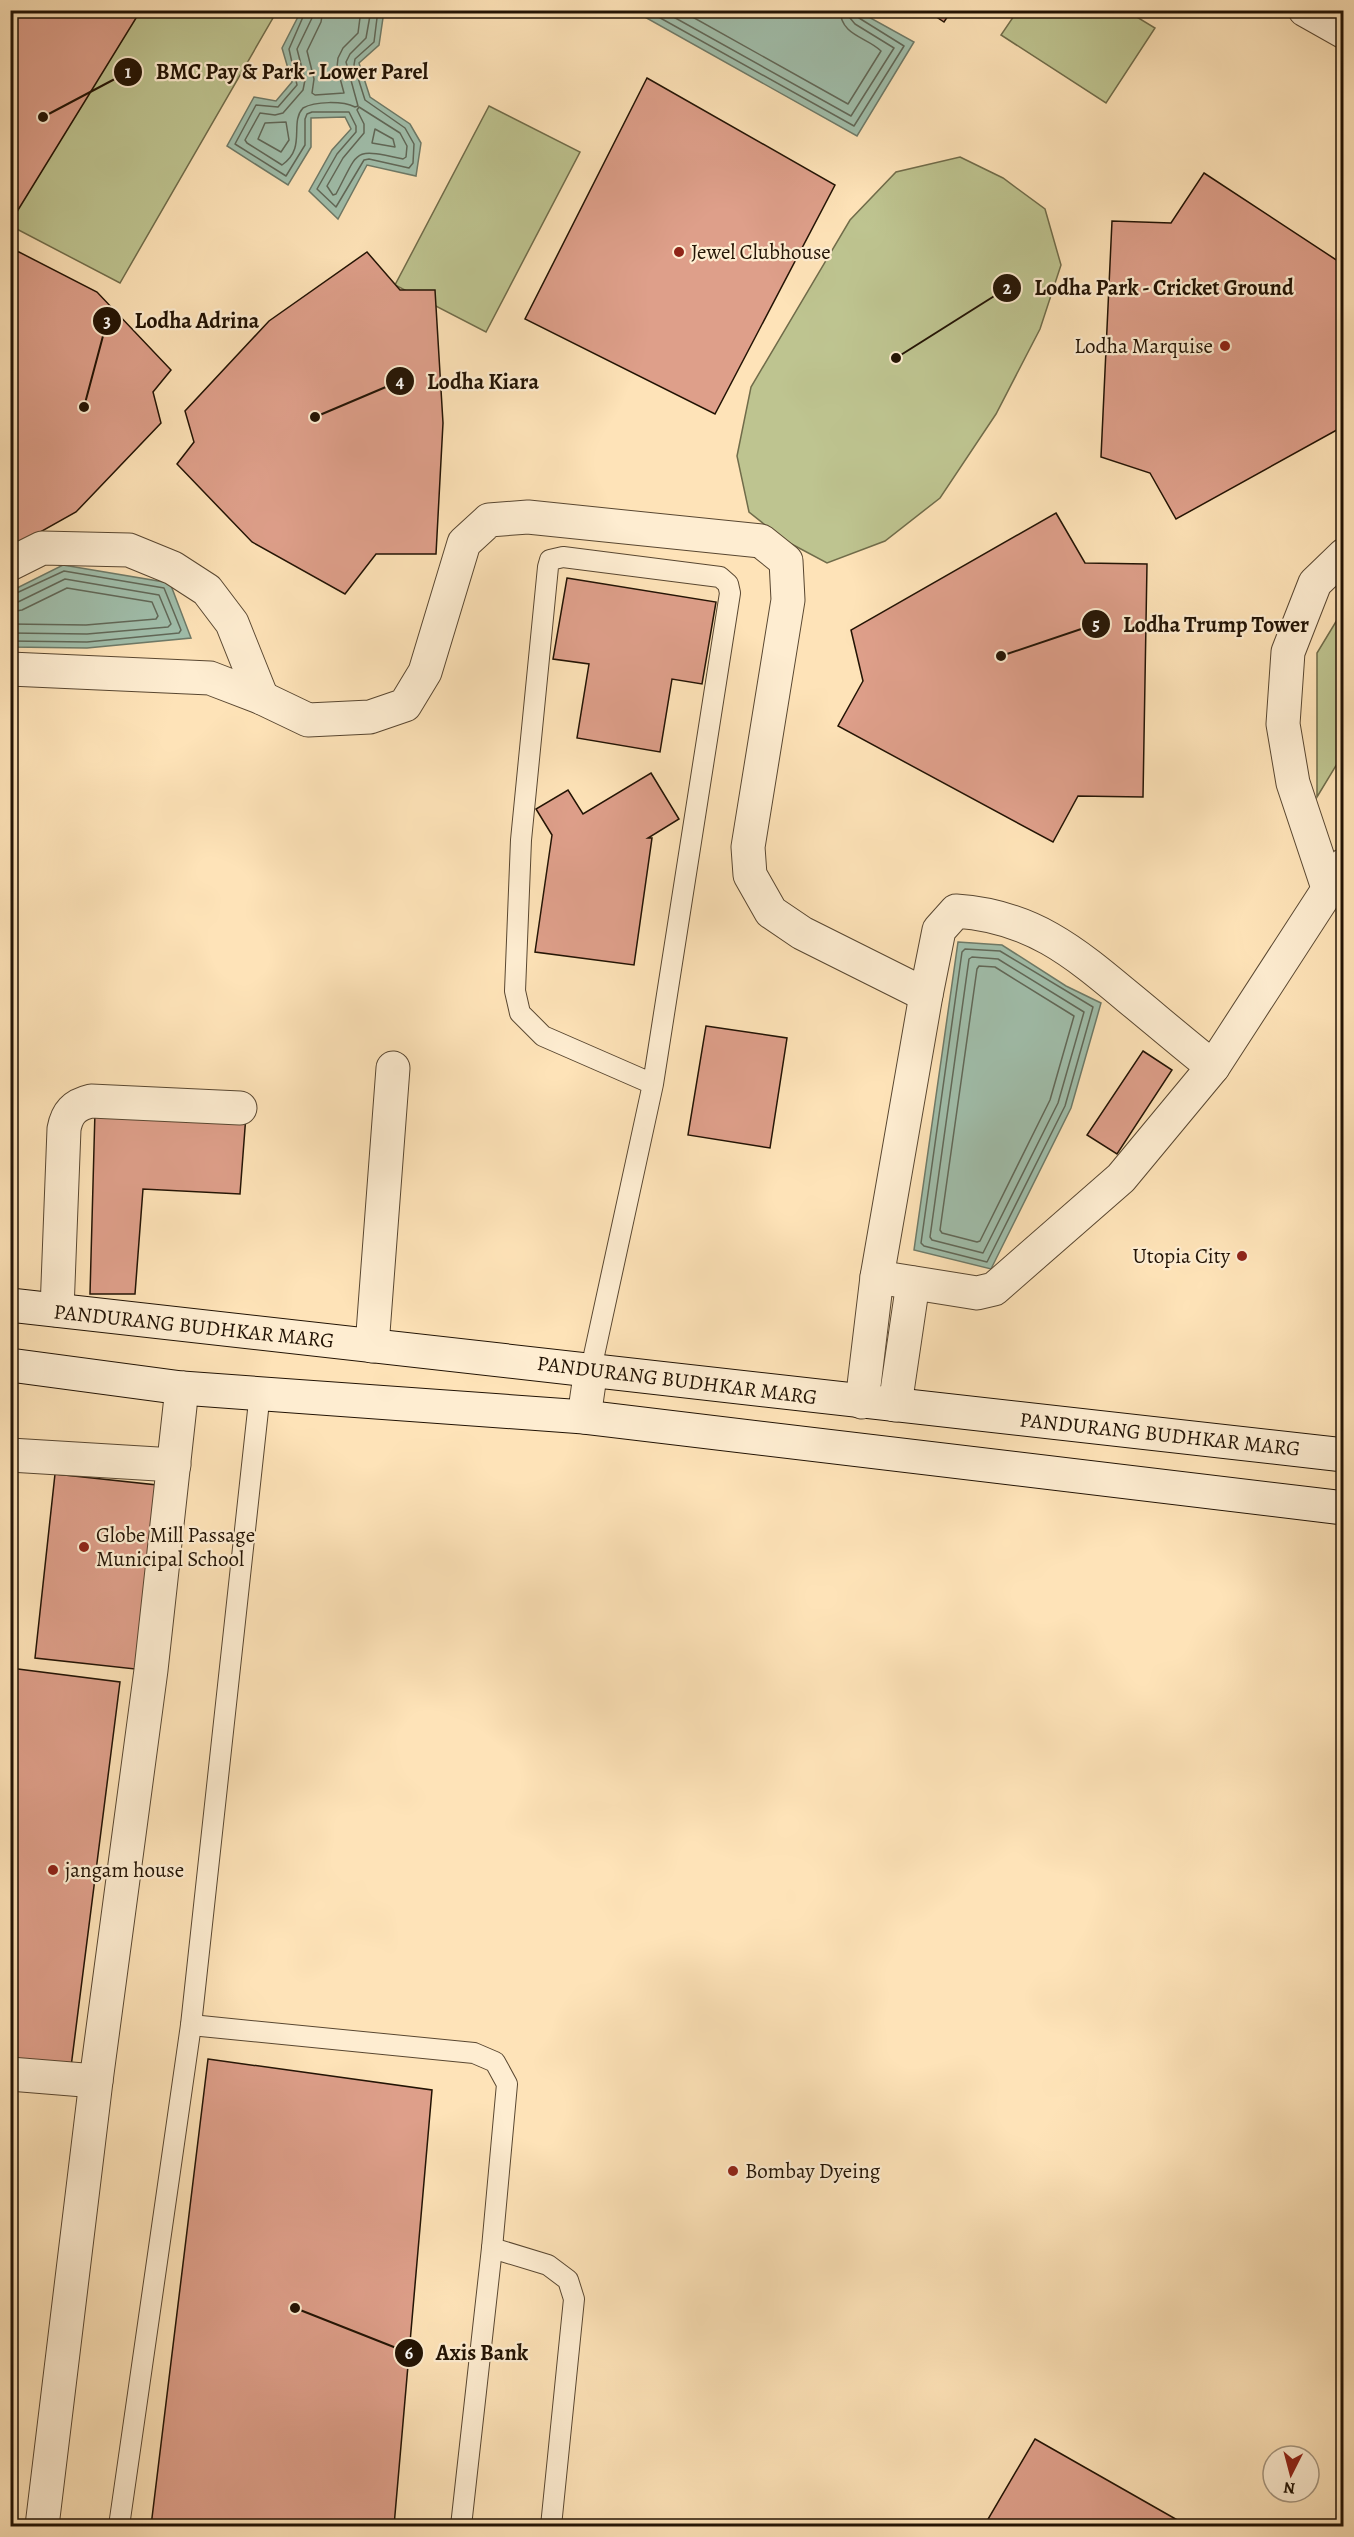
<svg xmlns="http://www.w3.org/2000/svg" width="1354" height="2537" font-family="Alegreya,serif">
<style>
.green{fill:#bec490;stroke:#706c4a;stroke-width:1.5}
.water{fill:#a0beab;stroke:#6e7a68;stroke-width:1.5}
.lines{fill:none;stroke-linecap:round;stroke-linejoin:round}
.shore{stroke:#616858;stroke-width:1.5}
.building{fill:#de9f8a;stroke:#221304;stroke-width:1.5}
.service-casing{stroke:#594731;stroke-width:22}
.minor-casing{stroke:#594731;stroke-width:35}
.secondary-casing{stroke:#221304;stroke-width:35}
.service{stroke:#feedd1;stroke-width:20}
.minor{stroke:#feedd1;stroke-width:33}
.secondary{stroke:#feedd1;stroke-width:33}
.poi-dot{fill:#8f2418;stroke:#feedd1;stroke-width:2}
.labels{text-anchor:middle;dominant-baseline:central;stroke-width:4.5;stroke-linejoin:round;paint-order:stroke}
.poi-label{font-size:21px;fill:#221304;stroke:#feedd1;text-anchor:start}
.street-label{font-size:21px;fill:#221304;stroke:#feedd1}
.leader{fill:none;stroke:#221304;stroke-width:2}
.callout-dot{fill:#221304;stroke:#feedd1;stroke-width:2}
.mark-label{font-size:18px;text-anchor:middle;font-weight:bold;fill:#fff}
.callout-label{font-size:22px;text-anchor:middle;font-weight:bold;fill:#221304;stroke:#feedd1;stroke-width:4.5;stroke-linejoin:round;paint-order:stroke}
</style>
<rect width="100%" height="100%" fill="#fee3b8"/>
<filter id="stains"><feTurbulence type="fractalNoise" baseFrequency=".00333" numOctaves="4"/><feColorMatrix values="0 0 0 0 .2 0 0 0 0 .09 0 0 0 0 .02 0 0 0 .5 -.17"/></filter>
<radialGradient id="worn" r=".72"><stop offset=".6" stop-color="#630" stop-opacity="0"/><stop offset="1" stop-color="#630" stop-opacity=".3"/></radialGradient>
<g class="green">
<polygon points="1018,10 1127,11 1155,28 1106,103 1001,35"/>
<polygon points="51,11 277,11 120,283 11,226 10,77"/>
<polygon points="489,106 580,152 486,332 395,285"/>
<polygon points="960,157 1003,178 1045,209 1061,265 1040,329 996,414 940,498 885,541 827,563 784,540 749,512 737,456 751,387 850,220 896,172"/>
<polygon points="1343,610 1343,754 1317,797 1317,653"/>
</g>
<g class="water">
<polygon points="301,11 384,11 379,45 359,63 370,97 410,124 421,143 416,176 367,165 338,219 309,191 332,150 351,129 345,117 311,118 311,147 288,185 227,146 254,97 276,101 292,82 282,48"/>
<polygon points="634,11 858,11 914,42 857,136"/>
<polygon points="63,565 170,583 191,638 87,648 11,647 11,591"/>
<polygon points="958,942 1002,945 1066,986 1101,1003 1071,1108 991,1269 914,1250"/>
</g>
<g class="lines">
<g class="shore">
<polyline points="306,10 289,49 297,85 278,107 256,105 235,144 286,176 305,145 305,119 307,114 312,112 349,112 356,126 356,132 337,154 317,189 336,207 364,160 369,159 409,168 413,163 414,144 405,128 365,100 354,65 355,59 374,42 378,10"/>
<path d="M 314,10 L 312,18 L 297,49 L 305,80 L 303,90 L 283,113 L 275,115 L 260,113 L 245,140 L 247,143 L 282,165 C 307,148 289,123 303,108 C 315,101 343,101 355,107 L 358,106 L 346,62 L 350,54 L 366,38 L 371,10"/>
<polyline points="323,10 321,22 307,51 314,79 312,93 315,95 344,93 337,67 338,58 343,48 358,33 361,10"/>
<polyline points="646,10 854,126 904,46 859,18 857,10"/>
<polyline points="661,10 851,116 894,48 855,24 850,18 849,10"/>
<path d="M 680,10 L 848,104 L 881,51 C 867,37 841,36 840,10"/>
<path d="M 359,107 L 400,133 L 407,146 L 406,157 L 403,159 C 352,148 360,149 336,194 L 333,195 L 327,186 L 343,158 L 364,133 L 364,124 L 357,110 Z"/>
<polygon points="286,122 289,140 281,152 258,139 265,123"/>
<polygon points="375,129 393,139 395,147 372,143"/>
<polyline points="10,596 64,571 164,588 181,630 179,633 87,642 10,641"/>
<polyline points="10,603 18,602 65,579 159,595 171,624 168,627 87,634 10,633"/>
<polyline points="10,612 22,610 67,588 152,602 158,616 156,619 86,625 10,624"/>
<polygon points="965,949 1000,951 1093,1007 1065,1106 987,1262 924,1246 921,1243 962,952"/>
<polygon points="972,957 998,959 1084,1012 1058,1103 983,1253 932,1240 930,1237 969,959"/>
<polygon points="979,966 995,967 1074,1016 1050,1100 980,1241 977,1242 942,1233 940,1230 977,969"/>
</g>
</g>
<g class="building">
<polygon points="10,10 141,10 10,223"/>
<polygon points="926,10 952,10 944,22"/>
<polygon points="647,78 835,185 715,414 525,319"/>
<polygon points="1204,173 1344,265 1344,426 1176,519 1150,473 1101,457 1112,221 1171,223"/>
<polygon points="17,251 97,292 171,370 153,392 161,423 76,512 10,549 10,260"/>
<polygon points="367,252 400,290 435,290 443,423 436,554 376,554 345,594 252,542 177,464 194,442 185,411 269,321"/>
<polygon points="1056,513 1085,563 1147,564 1143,797 1078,796 1053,842 838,726 863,681 851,630"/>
<polygon points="567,578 716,602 702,684 672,679 660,752 577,738 589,664 553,659"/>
<polygon points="651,773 679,819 648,838 652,838 634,965 535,952 552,835 536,809 568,790 583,814"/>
<polygon points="706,1026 787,1038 770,1148 688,1135"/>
<polygon points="1143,1051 1172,1070 1117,1154 1087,1135"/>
<polygon points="95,1111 246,1115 240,1194 143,1189 135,1294 90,1294"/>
<polygon points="55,1474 157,1485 135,1669 35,1658"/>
<polygon points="10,1668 120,1682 71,2067 10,2059"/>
<polygon points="208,2059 432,2090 394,2526 151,2526"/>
<polygon points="1035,2439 1151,2505 1188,2526 984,2526"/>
</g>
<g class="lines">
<g class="service-casing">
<g id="service">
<polyline points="591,1369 653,1084 730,593 728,584 720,577 563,557 550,560 548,567 521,840 515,991 520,1013 543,1036 653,1084"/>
<polyline points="191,2025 474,2053 495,2062 507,2084 492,2248 461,2526"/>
<polyline points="492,2248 548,2265 568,2280 574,2299 551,2526"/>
<polyline points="119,2526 191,2025 260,1392"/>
</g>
</g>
<g class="minor-casing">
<g id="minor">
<polyline points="1305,10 1344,32"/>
<polyline points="10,564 42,548 129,550 173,568 207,590 232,623 262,698"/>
<polyline points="10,669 210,678 262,698 308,720 370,717 405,705 425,672 464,543 489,520 528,517 761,541 786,561 788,600 748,847 750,875 771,912 802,933 926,995"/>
<polyline points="1328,888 1293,783 1283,724 1288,652 1315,583 1344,555"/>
<polyline points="877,1277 977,1293 994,1289 1121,1178 1213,1067 1344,865"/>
<path d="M 57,1310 L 64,1129 C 67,1113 74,1105 91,1101 L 240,1108"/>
<polyline points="372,1346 393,1068"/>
<path d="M 862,1402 L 877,1277 L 926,995 L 939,930 L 956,911 C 1031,916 1073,951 1128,997 C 1156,1020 1184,1044 1213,1067"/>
<polyline points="895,1405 913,1283"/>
<polyline points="584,1417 591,1369"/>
<polyline points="10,1455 174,1465"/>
<polyline points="10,2074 96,2081"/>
<polyline points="42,2526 96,2081 151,1670 182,1388"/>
</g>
</g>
<g class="secondary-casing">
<g id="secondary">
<polyline points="10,1305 1344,1455"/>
<polyline points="10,1365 182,1388 584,1417 1344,1508"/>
</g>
</g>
<use href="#service" class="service"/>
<use href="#minor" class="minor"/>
<use href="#secondary" class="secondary"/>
</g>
<g class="poi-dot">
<circle cx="679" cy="252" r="6"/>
<circle cx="1225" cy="346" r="6"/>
<circle cx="1242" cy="1256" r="6"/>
<circle cx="84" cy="1547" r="6"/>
<circle cx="53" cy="1870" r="6"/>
<circle cx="733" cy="2171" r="6"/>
</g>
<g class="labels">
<g class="poi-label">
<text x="691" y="252">Jewel Clubhouse</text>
<text x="1213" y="346" text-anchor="end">Lodha Marquise</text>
<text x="1230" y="1256" text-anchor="end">Utopia City</text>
<text x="96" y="1535">Globe Mill Passage<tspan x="96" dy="24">Municipal School</tspan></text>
<text x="65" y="1870">jangam house</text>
<text x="745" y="2171">Bombay Dyeing</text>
</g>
<g class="street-label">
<text transform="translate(194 1326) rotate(6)">PANDURANG BUDHKAR MARG</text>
<text transform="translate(677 1380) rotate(7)">PANDURANG BUDHKAR MARG</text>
<text transform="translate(1160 1434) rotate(6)">PANDURANG BUDHKAR MARG</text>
</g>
</g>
<path class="leader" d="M43 117L128 72M896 358L1007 288M84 407L107 321M315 417L400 381M1001 656L1096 624M295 2308L409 2353"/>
<g class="callout-dot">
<circle cx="43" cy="117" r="6"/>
<circle cx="896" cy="358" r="6"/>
<circle cx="84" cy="407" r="6"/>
<circle cx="315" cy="417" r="6"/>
<circle cx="1001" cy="656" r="6"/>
<circle cx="295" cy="2308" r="6"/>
<circle cx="128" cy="72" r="15"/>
<circle cx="1007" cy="288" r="15"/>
<circle cx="107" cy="321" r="15"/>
<circle cx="400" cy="381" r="15"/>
<circle cx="1096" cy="624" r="15"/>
<circle cx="409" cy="2353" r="15"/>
</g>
<g class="mark-label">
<text x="128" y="78">1</text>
<text x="1007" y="294">2</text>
<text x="107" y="327">3</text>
<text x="400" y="387">4</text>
<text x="1096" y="630">5</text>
<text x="409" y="2359">6</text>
</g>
<g class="callout-label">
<text x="292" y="79">BMC Pay &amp; Park - Lower Parel</text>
<text x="1164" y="295">Lodha Park - Cricket Ground</text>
<text x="197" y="328">Lodha Adrina</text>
<text x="483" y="389">Lodha Kiara</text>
<text x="1216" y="632">Lodha Trump Tower</text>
<text x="482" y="2360">Axis Bank</text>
</g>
<rect width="1354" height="2537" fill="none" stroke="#fee3b8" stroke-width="36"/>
<rect x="12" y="12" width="1330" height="2513" fill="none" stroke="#221304" stroke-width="3"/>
<rect x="18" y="18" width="1318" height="2501" fill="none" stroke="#221304" stroke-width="1.5"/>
<g transform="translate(1291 2474) rotate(186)"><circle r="28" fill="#feedd1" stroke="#a6967f" stroke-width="1.5"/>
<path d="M0-4.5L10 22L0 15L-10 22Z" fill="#8f2418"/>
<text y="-9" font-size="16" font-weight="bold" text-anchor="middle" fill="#221304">N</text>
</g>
<rect width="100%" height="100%" filter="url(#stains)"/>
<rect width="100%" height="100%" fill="url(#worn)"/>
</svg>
